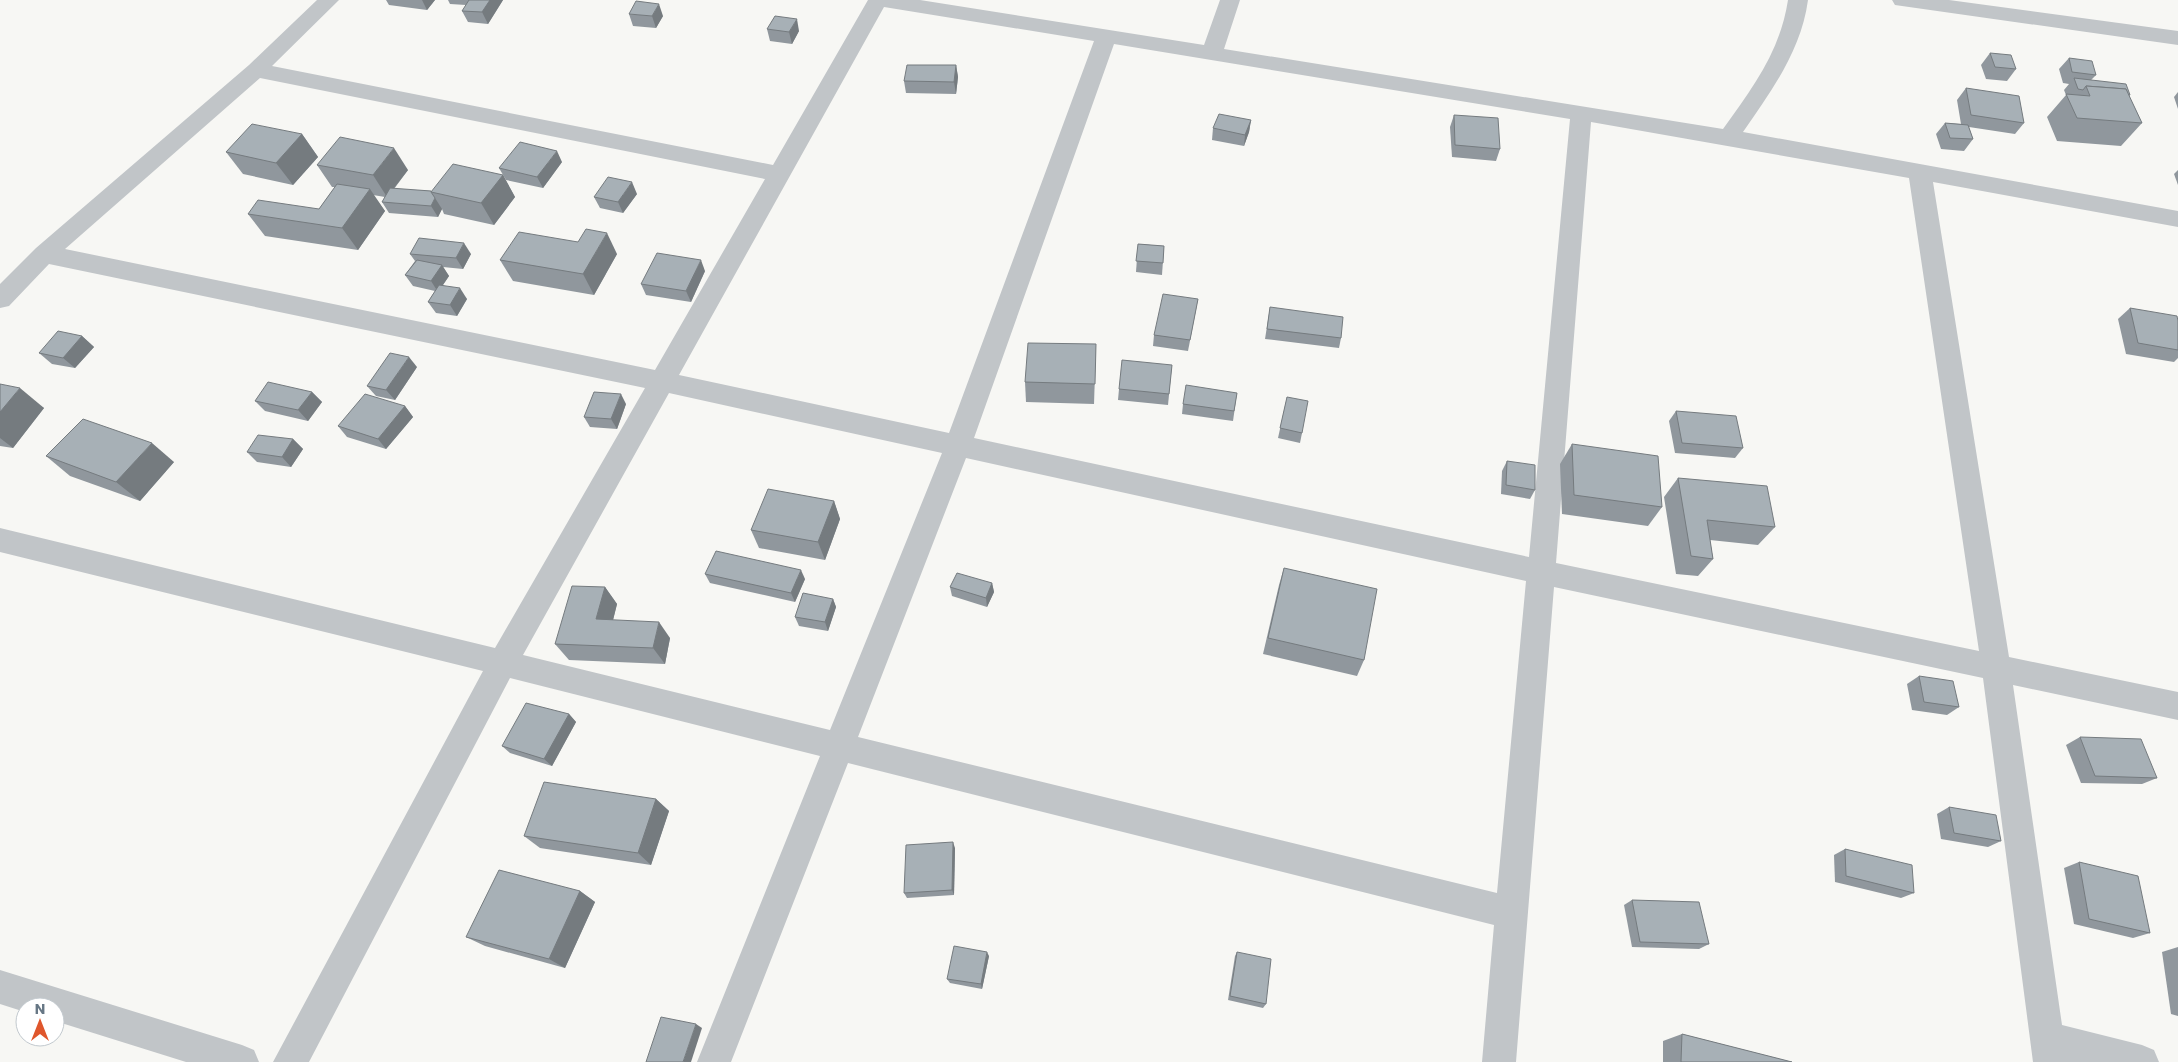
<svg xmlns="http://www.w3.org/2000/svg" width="2178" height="1062" font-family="Poppins,sans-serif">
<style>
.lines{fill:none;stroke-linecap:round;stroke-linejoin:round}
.minor{fill:#c1c5c8;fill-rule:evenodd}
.wall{fill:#90979d}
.shaded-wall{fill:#757b7f}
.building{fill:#a7b0b6;stroke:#757b7f}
</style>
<rect width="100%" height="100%" fill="#f7f7f4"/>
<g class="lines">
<g class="minor">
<path d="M 317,0 L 339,0 L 272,66 L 773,165 L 868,0 L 920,0 L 1204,45 L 1220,0 L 1240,0 L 1224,49 L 1723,129 C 1753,87 1780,52 1788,0 L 1808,0 C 1801,51 1772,90 1743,132 L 2178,211 L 2178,227 L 1933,182 L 2009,657 L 2178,692 L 2178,720 L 2013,685 L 2062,1025 L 2142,1045 L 2154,1050 L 2159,1062 L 2033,1062 L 1983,678 L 1554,587 L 1516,1062 L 1482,1062 L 1494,925 L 848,763 L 731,1062 L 697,1062 L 820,756 L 510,678 L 309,1062 L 273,1062 L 483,671 L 0,552 L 0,528 L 495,648 L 645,388 L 49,264 L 9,306 L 0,308 L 0,284 L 36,248 L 249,65 ZM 884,7 L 1094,41 L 949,433 L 679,375 ZM 1114,44 L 1570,119 L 1529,557 L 974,438 ZM 260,78 L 765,179 L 655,370 L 65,249 ZM 1591,122 L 1909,178 L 1979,651 L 1556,563 ZM 669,393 L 942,453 L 830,730 L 523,655 ZM 966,458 L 1526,581 L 1497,893 L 858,737 Z"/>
<polygon points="1892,0 1949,0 2178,31 2178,45 1902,6 1895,5"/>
<polygon points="0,970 242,1045 254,1050 259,1062 186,1062 55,1021 55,1007 25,1007 25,1012 0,1004"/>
</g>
</g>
<g class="wall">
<polygon points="386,0 435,0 427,10 389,5"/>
<polygon points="448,0 503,0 488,24 468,22 462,11 466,5 450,4"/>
<polygon points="629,14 663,16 656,28 633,26"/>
<polygon points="767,29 799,31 792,44 770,41"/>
<polygon points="1990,53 2016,69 2007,81 1986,79 1981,65"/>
<polygon points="2069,58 2096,75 2091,80 2130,95 2129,96 2142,123 2121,146 2057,141 2047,117 2066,95 2064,90 2069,84 2063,83 2059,69"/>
<polygon points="956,65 958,77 956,94 906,93 904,81"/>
<polygon points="1966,88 2024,123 2015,134 1969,127 1973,139 1964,151 1941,149 1936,134 1945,123 1961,124 1957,100"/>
<polygon points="2178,92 2178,109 2174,97"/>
<polygon points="1454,115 1500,149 1496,161 1452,157 1450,127"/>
<polygon points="1251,120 1249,132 1244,146 1212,140 1213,128"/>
<polygon points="302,134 318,157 293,185 243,174 226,152"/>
<polygon points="562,162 543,188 506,180 499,168"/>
<polygon points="317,165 408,170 394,189 431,191 503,175 515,197 494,225 444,214 442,209 438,217 389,213 382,202 385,197 373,195 385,211 358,250 265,236 248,214 319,209 335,187 332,187"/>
<polygon points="2178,170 2178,185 2174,174"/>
<polygon points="637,194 623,213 600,208 594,197"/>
<polygon points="1138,244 1164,246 1162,275 1136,272"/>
<polygon points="410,254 471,254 463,269 443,267 449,276 443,285 467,299 457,316 436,313 428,302 435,291 413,286 405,275 415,261"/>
<polygon points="617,254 594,295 513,281 500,260"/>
<polygon points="705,271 691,302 646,295 641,284"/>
<polygon points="1198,299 1196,310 1188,351 1153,346 1154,335"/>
<polygon points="1270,307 1341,338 1339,348 1265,339"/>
<polygon points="2130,308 2178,321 2178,358 2174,362 2126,354 2118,319"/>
<polygon points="82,336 94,347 75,368 52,364 39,353"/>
<polygon points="1096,344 1094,404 1026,402 1025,382"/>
<polygon points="1172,365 1168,405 1118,400 1119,389"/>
<polygon points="417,367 395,400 376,396 367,386"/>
<polygon points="0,384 44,408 13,448 0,446"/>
<polygon points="312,392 322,402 308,421 265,411 255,401"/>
<polygon points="1237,393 1233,421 1182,414 1183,404"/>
<polygon points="1287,397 1302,433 1300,443 1278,438"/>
<polygon points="626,404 617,429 590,427 584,417"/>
<polygon points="405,406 413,417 386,449 347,437 338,426"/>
<polygon points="1676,411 1743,448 1735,458 1675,453 1669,421"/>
<polygon points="293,439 303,449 291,467 257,462 247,452"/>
<polygon points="1572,444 1662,507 1648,526 1562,514 1560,464"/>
<polygon points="46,456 174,462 140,501 70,476"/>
<polygon points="1507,461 1535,490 1530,499 1501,494 1502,471"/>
<polygon points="1678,478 1775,527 1758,545 1710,540 1713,559 1698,576 1676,574 1664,497"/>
<polygon points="834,501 840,519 825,560 759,548 751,530"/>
<polygon points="1284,568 1364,660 1357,676 1263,654 1279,585"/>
<polygon points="705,574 805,579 795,602 710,583"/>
<polygon points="992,583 994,592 987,607 952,596 950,587"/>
<polygon points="605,587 617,604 613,620 670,638 665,664 569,660 555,644"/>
<polygon points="833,599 836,607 828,631 799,626 795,617"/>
<polygon points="1919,676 1959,707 1947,715 1912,710 1907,684"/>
<polygon points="569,714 576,722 552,766 510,753 502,746"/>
<polygon points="2080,737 2157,778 2142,784 2081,783 2066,745"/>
<polygon points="656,799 669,811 651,865 540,848 524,836"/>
<polygon points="1949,807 2001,841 1988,847 1941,839 1937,814"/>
<polygon points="955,848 954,895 907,898 904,893"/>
<polygon points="1845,849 1914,893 1901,898 1835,882 1834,855"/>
<polygon points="2079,862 2150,933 2133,938 2074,924 2064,868"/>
<polygon points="580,891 595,902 565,968 485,946 466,937"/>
<polygon points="1632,900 1709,944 1699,949 1632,947 1624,905"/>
<polygon points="2178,947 2178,1016 2171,1014 2162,952"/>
<polygon points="1237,952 1266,1004 1263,1008 1228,1000 1235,956"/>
<polygon points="989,956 982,989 950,983 947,979"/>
<polygon points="1682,1034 1792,1062 1663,1062 1663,1041"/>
</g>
<g class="shaded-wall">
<polygon points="422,0 435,0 427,10"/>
<polygon points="490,0 503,0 488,24 482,12"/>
<polygon points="659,4 663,16 656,28 652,16"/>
<polygon points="797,19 799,31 792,44 789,32"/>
<polygon points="956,65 958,77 956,94 954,82"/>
<polygon points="1251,120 1249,132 1244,146 1245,135"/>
<polygon points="302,134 318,157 293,185 276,163"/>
<polygon points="394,148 408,170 387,197 373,175"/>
<polygon points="557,151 562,162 543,188 537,177"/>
<polygon points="503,175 515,197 494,225 481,203"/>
<polygon points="632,182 637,194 623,213 618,202"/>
<polygon points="370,189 385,211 358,250 342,228"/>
<polygon points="435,198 442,209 438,217 431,206"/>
<polygon points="607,233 617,254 594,295 583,274"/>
<polygon points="464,243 471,254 463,269 456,258"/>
<polygon points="701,260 705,271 691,302 686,291"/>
<polygon points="442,265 449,276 438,292 431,281"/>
<polygon points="460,288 467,299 457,316 450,305"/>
<polygon points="82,336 94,347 75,368 63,358"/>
<polygon points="409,357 417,367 395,400 386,390"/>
<polygon points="20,388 44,408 13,448 0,438 0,412"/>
<polygon points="312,392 322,402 308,421 298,410"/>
<polygon points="621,394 626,404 617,429 611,419"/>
<polygon points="405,406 413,417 386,449 378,439"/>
<polygon points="293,439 303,449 291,467 282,457"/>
<polygon points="152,443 174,462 140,501 116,482"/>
<polygon points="834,501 840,519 825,560 818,542"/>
<polygon points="801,570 805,579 795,602 791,593"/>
<polygon points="992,583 994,592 987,607 986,598"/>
<polygon points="605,587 617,604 609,636 596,619"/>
<polygon points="833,599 836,607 828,631 825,622"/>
<polygon points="659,622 670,638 665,664 653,648"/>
<polygon points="569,714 576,722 552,766 544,759"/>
<polygon points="656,799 669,811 651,865 638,853"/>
<polygon points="953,842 955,848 954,895 952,890"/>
<polygon points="580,891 595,902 565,968 549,959"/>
<polygon points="987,952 989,956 982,989 981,984"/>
<polygon points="696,1024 702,1028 691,1062 683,1062"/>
</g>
<g class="building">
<polygon points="469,0 490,0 482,12 462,11"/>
<polygon points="636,1 659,4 652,16 629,14"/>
<polygon points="775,16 797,19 789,32 767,29"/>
<polygon points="1990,53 2011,55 2016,69 1995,67"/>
<polygon points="2069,58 2092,61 2096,75 2072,72"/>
<polygon points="907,65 956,65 954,82 904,81"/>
<polygon points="2074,78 2126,84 2130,95 2128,95 2126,89 2086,86 2083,90 2078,89"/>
<polygon points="2086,86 2126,89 2142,123 2077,118 2066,94 2090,96"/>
<polygon points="1966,88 2019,96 2024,123 1971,115"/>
<polygon points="1219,114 1251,120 1245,135 1213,128"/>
<polygon points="1454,115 1498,118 1500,149 1455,145"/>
<polygon points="1945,123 1968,125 1973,139 1950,138"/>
<polygon points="252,124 302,134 276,163 226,152"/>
<polygon points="340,137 394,148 373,175 317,165"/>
<polygon points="520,142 557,151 537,177 499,168"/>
<polygon points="453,164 503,175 481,203 431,192"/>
<polygon points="608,177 632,182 618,202 594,197"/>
<polygon points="337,184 370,189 342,228 248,214 258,200 319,209"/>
<polygon points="390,188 431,191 431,192 435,198 431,206 382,202"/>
<polygon points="586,229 607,233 583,274 500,260 519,232 578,242"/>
<polygon points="419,238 464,243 456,258 410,254"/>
<polygon points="1138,244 1164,246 1163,263 1136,261"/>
<polygon points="657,253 701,260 686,291 641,284"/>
<polygon points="417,260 442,265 431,281 405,275"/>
<polygon points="439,285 460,288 450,305 428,302"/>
<polygon points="1163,294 1198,299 1190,340 1154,335"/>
<polygon points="1270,307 1343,317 1341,338 1267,329"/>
<polygon points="2130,308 2177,316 2178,321 2178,350 2138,343"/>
<polygon points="58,331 82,336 63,358 39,353"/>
<polygon points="1028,343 1096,344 1095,384 1025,382"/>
<polygon points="390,353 409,357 386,390 367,386"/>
<polygon points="1122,360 1172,365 1169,394 1119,389"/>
<polygon points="268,382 312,392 298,410 255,401"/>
<polygon points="0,384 20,388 0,412"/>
<polygon points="1186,385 1237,393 1234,411 1183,404"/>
<polygon points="594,392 621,394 611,419 584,417"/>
<polygon points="365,394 405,406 378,439 338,426"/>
<polygon points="1287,397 1308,401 1302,433 1280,428"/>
<polygon points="1676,411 1736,416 1743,448 1682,443"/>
<polygon points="83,419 152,443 116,482 46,456"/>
<polygon points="258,435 293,439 282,457 247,452"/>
<polygon points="1572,444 1658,456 1662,507 1574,495"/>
<polygon points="1507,461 1535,465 1535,490 1506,485"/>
<polygon points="1678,478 1767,486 1775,527 1707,520 1713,559 1691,556"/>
<polygon points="768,489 834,501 818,542 751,530"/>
<polygon points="716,551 801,570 791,593 705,574"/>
<polygon points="1284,568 1377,589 1364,660 1268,638"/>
<polygon points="957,573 992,583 986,598 950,587"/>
<polygon points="572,586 605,587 596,619 659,622 653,648 555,644"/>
<polygon points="803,593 833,599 825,622 795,617"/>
<polygon points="1919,676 1953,681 1959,707 1924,702"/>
<polygon points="526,703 569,714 544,759 502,746"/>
<polygon points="2080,737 2141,739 2157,778 2095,776"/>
<polygon points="544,782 656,799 638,853 524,836"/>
<polygon points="1949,807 1996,815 2001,841 1954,833"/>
<polygon points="953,842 952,890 904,893 906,845"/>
<polygon points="1845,849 1912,865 1914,893 1846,876"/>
<polygon points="2079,862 2138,876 2150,933 2089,919"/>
<polygon points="499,870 580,891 549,959 466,937"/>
<polygon points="1632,900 1699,902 1709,944 1640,942"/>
<polygon points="954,946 987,952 981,984 947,979"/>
<polygon points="1237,952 1271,959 1266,1004 1230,996"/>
<polygon points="661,1017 696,1024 683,1062 646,1062"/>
<polygon points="1682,1034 1792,1062 1681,1062"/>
</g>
<g transform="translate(40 1022)"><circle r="24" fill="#ffffff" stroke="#c2c9ce"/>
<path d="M0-4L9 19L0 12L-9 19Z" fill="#df562c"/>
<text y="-8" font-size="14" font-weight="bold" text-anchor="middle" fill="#677785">N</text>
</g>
</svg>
